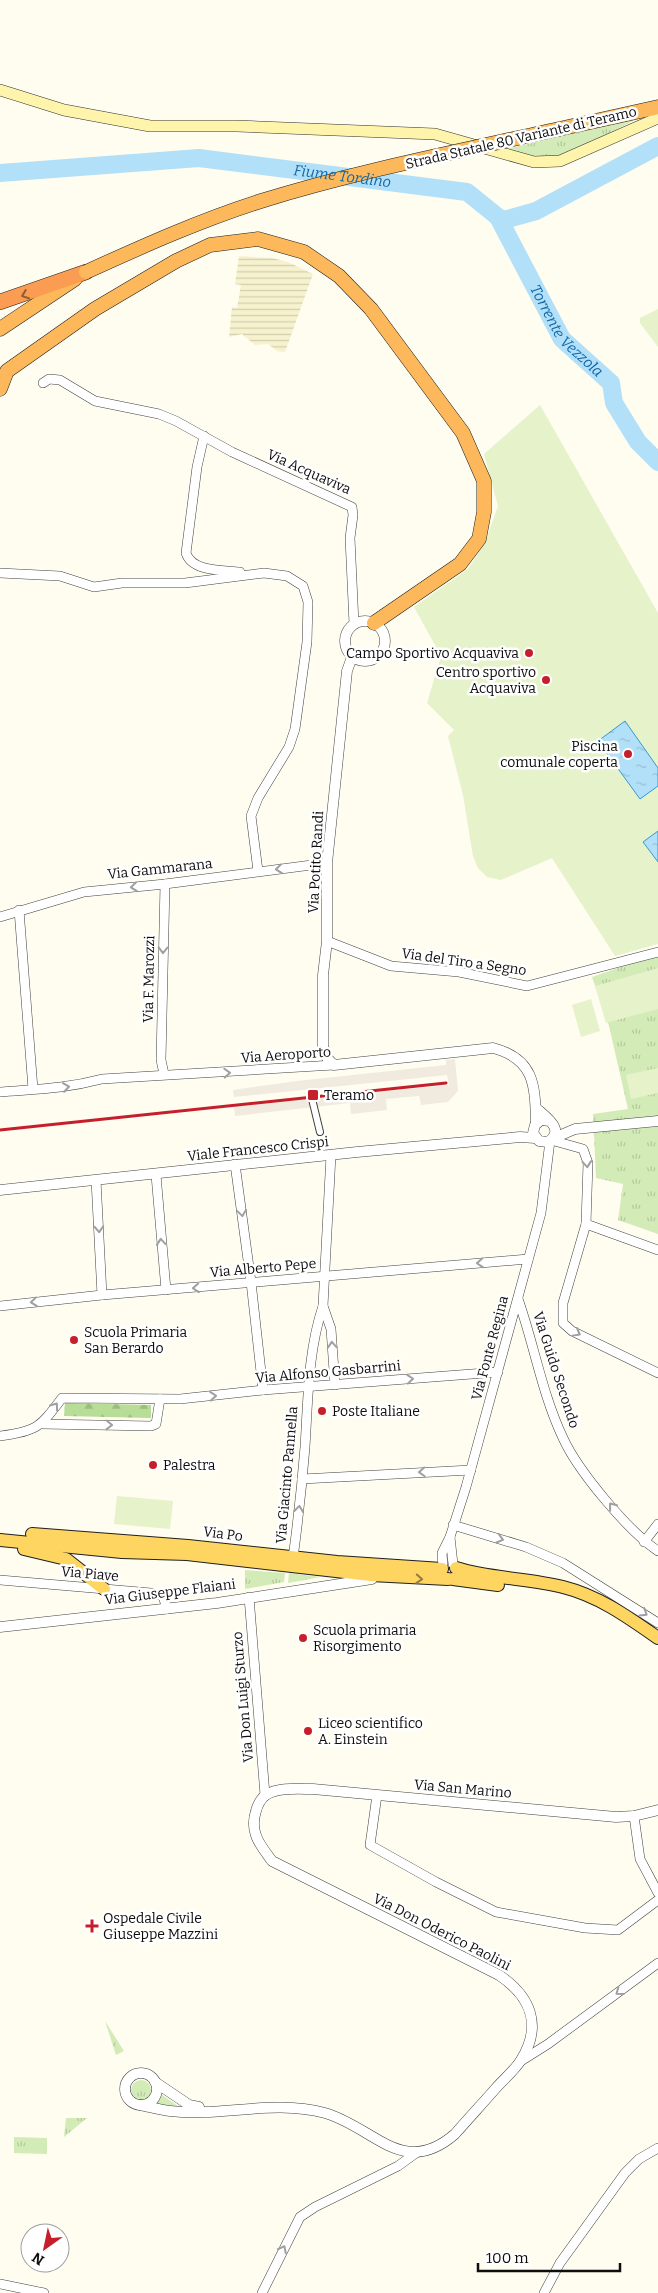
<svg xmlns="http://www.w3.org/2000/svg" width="658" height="2293" font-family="Bitter,serif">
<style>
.farmland{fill:url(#farmland-rules)}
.grass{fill:url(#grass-tufts)}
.forest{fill:url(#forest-firs)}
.pitch{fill:#e5f2ca}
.plaza{fill:#f0ebde}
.water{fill:url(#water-ripples);stroke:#3598d3}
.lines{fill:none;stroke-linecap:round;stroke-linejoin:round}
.river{stroke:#b2e0f9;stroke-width:18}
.pedestrian-casing{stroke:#414141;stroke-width:8}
.minor-casing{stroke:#414141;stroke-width:10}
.tertiary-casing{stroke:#414141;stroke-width:11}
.secondary-casing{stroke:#303030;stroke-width:12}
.primary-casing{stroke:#1f1f1f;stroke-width:14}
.trunk-casing{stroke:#1f1f1f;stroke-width:15}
.motorway-casing{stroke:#1f1f1f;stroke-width:16}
.pedestrian{stroke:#fff;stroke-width:6}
.minor{stroke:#fff;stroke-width:9}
.tertiary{stroke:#fff;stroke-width:10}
.secondary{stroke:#fff4ab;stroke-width:11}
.primary{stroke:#fed561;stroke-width:12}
.trunk{stroke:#fcb85a;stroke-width:14}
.motorway{stroke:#fa9c52;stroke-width:15}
.rail{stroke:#c51f2b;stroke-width:3}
.trunk-bridge-casing{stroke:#1f1f1f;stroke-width:15;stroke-linecap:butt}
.trunk-bridge{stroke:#fcb85a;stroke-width:14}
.oneway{stroke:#905c33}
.oneway2{stroke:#9f9f9f}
.oneway3{stroke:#927b3c}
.poi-dot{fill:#c51f2b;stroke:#fff;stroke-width:2}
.labels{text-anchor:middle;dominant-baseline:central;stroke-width:5;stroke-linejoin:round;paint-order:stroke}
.street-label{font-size:14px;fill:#0e0e0e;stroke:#fff}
.poi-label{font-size:14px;fill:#0e0e0e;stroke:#fff;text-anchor:start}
.water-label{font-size:15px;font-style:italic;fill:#1168a7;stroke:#fff}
</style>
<defs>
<pattern id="farmland-rules" width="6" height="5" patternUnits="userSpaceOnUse" patternTransform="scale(1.25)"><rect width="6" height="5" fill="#f6f2ce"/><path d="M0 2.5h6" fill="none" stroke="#d2ceb0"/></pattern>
<pattern id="grass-tufts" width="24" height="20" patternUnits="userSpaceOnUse" patternTransform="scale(1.25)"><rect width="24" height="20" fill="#d3ecb7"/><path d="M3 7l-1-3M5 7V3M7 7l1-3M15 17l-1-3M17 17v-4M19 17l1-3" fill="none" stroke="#b4c99c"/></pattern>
<pattern id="forest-firs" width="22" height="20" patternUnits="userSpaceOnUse" patternTransform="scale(1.25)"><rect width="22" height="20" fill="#b7dd96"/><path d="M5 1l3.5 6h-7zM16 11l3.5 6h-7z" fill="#9cbc80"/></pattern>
<pattern id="water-ripples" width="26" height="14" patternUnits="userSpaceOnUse" patternTransform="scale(1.25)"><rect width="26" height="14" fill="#b2e0f9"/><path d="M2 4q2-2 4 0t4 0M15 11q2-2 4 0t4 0" fill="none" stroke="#98bfd4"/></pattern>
</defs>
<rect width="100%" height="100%" fill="#fffcf0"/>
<polygon class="farmland" points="239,256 272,258 288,262 313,274 285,352 277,351 268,344 255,345 242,334 229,337 232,307 237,308 241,285 235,284"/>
<g class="grass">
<polygon points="637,119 562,157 534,158 506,149"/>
<polygon points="658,954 658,1234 618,1220 623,1184 596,1178 593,1114 628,1109 609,1026 592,977"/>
<polygon points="245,1570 285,1573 284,1582 245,1589"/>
<polygon points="289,1573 321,1577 288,1583"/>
<polygon points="105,2021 124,2051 116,2055"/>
<circle cx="141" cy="2090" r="10"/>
<polygon points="161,2094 179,2107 154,2104"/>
<polygon points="66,2118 87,2118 64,2137"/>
<polygon points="14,2137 47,2138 47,2154 14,2153"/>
</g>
<polygon class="forest" points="65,1403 151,1405 151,1418 64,1416"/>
<g class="pitch">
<polygon points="658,309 658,347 640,323 640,318"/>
<polygon points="540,405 658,613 658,944 615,956 552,858 501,880 487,877 478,868 473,856 463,795 448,736 454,730 427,703 441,656 414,607 468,569 485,543 498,506 484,454"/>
<polygon points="658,968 658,1009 606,1023 595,986"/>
<polygon points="591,999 600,1031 581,1037 572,1005"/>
<polygon points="658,1068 658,1093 631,1099 626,1075"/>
<polygon points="117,1496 173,1501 170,1529 114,1524"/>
</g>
<polygon class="plaza" points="455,1059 458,1091 448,1102 421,1105 419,1096 386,1099 387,1110 351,1114 350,1103 235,1116 234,1106 449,1085 447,1075 234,1097 233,1090 297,1081 446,1065 446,1060"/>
<g class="water">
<polygon points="625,721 658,768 658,786 640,799 598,741"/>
<polygon points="658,831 658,862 643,842"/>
</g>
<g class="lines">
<g class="river">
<path id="s1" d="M 0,173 L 199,158 L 467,192 L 498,217 L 504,220 L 536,211 L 658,146"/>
<path id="s2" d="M 498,217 L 562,339 L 611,383 L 614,403 L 638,442 L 658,462"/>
</g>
<g class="pedestrian-casing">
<polyline id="pedestrian" points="312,1099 320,1132"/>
</g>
<g class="minor-casing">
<g id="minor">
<polyline points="43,383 49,379 60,380 95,401 159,414 176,421 232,452 352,507 353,515 350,538 354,624"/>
<path d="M 204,436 L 197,467 L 186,553 C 192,572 223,570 240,572"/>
<polyline points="0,573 60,576 94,587 122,583 185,583 264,573 287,576 303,586 308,602 307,642 295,729 289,747 258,798 251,816 258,871"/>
<polyline points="19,910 33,1089"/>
<polyline points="0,917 84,892 165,884 327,863"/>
<polyline points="327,941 391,966 459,972 527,986 658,952"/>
<polyline points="164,1074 161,1060 165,884"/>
<path d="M 0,1092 C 37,1089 64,1089 102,1079 L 334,1065"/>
<polyline points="551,1140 583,1149 588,1163 586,1224 563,1303 563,1323 572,1331 658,1373"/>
<polyline points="235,1164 251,1282 263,1390"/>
<polyline points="156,1175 166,1290"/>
<polyline points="96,1180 102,1295"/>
<polyline points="586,1224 658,1250"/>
<path d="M 518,1299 C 534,1344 542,1394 563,1438 C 578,1471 628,1531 658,1551"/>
<polyline points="0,1306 102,1295 528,1259"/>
<polyline points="323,1306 331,1329 335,1385"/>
<polyline points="42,1424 151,1426 156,1424 160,1399"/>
<path d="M 0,1436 C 38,1431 40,1427 62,1398 L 180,1399 L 263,1390 L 498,1372"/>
<polyline points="302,1479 471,1470"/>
<polyline points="453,1525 526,1547 563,1563 658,1623"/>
<polyline points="450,1537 453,1564"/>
<polyline points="644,1542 658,1524"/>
<path d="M 293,1558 C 298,1521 302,1484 305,1447 C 308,1400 308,1350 323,1306 L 331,1155"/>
<polyline points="443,1567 442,1553 450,1537 466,1487 541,1213 550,1141"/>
<polyline points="0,1580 151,1593 163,1596 167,1609"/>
<polyline points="249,1597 265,1795"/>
<polyline points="377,1795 370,1845 436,1882 496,1912 585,1928 618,1930 658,1900"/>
<polyline points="634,1816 640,1859 658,1893"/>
<polyline points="521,2061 548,2044 658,1963"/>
<polyline points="0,2284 44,2293"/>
<polyline points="262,2293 300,2217 315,2207 398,2166 416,2153"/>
<polyline points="544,2293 560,2263 625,2173 639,2159 658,2148"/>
</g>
</g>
<g class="tertiary-casing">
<g id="tertiary">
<circle cx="365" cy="641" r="20"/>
<path d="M 352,657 L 347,671 L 327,863 L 327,941 L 323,975 L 323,1046 L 327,1058 L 334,1065 L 493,1048 C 535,1059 535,1086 536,1123"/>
<path d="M 536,1108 C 546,1117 566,1130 548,1142 L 539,1141 L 533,1133 L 535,1125 L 541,1120 L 550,1121"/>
<polyline points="554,1138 575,1129 658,1121"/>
<polyline points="0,1190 357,1152 520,1137 535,1138"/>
<polyline points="0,1627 217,1603 372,1579"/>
<circle cx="141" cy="2089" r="16"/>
<polyline points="155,2082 189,2105 199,2107"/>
<path d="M 140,2105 C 150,2107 160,2110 170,2111 C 222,2117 273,2099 325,2113 C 374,2127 403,2179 455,2134 C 468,2119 482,2104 496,2088 C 504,2079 515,2070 521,2060 C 543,2025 530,1996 499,1975 L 272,1861 C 260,1845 249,1832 256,1811 C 257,1806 261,1798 266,1795 C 278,1787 299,1789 313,1789 L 616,1817 L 634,1816 L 658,1810"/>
</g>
</g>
<g class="secondary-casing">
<polyline id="secondary" points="0,90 64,110 150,126 237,126 435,134 534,162 560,161 658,118"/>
</g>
<g class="primary-casing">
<g id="primary">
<polyline points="32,1534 188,1546 337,1562 442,1569"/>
<polyline points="0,1540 122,1552 187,1554 371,1575 448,1579"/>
<polyline points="24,1549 66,1559 104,1589"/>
<path d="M 456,1568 C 491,1579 528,1578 563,1587 C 599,1596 628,1617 658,1638"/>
<polyline points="453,1579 498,1585"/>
</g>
</g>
<g class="trunk-casing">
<g id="trunk">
<polyline points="559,129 658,107"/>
<polyline points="0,329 75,279"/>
<polyline points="0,389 7,371 95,309 176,261 210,245 258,239 304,252 339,276 371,309 463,433 484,481 484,512 479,539 460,564 374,623"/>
</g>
</g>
<g class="motorway-casing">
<polyline id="motorway" points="0,302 86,272"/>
</g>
<use href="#pedestrian" class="pedestrian"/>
<use href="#minor" class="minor"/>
<use href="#tertiary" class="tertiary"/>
<use href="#secondary" class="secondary"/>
<use href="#primary" class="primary"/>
<use href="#trunk" class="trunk"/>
<use href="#motorway" class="motorway"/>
<polyline class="rail" points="0,1130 446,1083"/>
<g class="trunk-bridge-casing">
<path id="trunk-bridge" d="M 86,272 C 143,246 201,220 261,201 C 358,171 460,151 559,129"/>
</g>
<use href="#trunk-bridge" class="trunk-bridge"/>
</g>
<defs><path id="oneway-chevron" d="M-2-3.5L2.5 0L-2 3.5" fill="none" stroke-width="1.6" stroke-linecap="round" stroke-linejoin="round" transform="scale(1.25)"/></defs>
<use class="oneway" href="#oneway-chevron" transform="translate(25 295) rotate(159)"/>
<g class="oneway2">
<use href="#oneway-chevron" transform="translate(279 869) rotate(174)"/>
<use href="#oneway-chevron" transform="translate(134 887) rotate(174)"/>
<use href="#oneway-chevron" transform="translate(163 950) rotate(91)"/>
<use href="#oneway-chevron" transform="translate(227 1073) rotate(-3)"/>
<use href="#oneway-chevron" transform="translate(66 1087) rotate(-8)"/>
<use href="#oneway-chevron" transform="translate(587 1164) rotate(85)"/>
<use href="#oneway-chevron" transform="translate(242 1213) rotate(82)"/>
<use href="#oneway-chevron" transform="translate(99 1229) rotate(87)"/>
<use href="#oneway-chevron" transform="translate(161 1242) rotate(-95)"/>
<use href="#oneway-chevron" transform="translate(480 1263) rotate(175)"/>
<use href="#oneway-chevron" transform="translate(196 1288) rotate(176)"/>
<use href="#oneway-chevron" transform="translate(34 1302) rotate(174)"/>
<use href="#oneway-chevron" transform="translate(577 1333) rotate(29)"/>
<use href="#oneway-chevron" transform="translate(332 1345) rotate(-94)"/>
<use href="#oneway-chevron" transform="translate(410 1379) rotate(-5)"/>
<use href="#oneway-chevron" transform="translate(213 1396) rotate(-5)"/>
<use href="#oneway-chevron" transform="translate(55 1406) rotate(-54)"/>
<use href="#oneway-chevron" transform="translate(109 1425) rotate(1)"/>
<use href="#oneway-chevron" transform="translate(422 1472) rotate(177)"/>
<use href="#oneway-chevron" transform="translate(612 1506) rotate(-128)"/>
<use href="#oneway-chevron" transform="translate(299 1509) rotate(-83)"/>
<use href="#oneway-chevron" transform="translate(500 1539) rotate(17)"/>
<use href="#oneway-chevron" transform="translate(644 1613) rotate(32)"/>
<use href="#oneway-chevron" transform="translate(619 1992) rotate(144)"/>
<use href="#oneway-chevron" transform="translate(283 2249) rotate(-63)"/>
</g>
<use class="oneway3" href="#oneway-chevron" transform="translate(419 1579) rotate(4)"/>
<g class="poi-dot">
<circle cx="529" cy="653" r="5"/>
<circle cx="546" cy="680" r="5"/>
<circle cx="628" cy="754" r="5"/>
<rect x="307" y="1089" width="12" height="12" rx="2.5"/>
<circle cx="74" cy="1340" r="5"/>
<circle cx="322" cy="1411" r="5"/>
<circle cx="153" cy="1465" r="5"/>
<circle cx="303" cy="1638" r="5"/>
<circle cx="308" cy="1731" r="5"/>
<path d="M89.5 1918.5h5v5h5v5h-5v5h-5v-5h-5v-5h5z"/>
</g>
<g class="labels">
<g class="street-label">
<text transform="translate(521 138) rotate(-13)">Strada Statale 80 Variante di Teramo</text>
<text transform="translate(309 472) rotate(24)">Via Acquaviva</text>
<text transform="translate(316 862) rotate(-87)">Via Potito Randi</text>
<text transform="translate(160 869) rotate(-6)">Via Gammarana</text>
<text transform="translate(464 962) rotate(8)">Via del Tiro a Segno</text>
<text transform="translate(149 979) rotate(-89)">Via F. Marozzi</text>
<text transform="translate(286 1055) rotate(-4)">Via Aeroporto</text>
<text transform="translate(258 1149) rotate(-6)">Viale Francesco Crispi</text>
<text transform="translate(263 1268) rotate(-5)">Via Alberto Pepe</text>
<text transform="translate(490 1348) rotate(-75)">Via Fonte Regina</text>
<text transform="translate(556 1370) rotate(72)">Via Guido Secondo</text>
<text transform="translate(328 1372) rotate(-5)">Via Alfonso Gasbarrini</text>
<text transform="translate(287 1475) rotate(-85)">Via Giacinto Pannella</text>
<text transform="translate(223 1534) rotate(7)">Via Po</text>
<text transform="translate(90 1574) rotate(5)">Via Piave</text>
<text transform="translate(170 1592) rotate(-7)">Via Giuseppe Flaiani</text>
<text transform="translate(243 1697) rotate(-95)">Via Don Luigi Sturzo</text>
<text transform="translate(463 1789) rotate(5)">Via San Marino</text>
<text transform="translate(442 1932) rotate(27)">Via Don Oderico Paolini</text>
</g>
<g class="poi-label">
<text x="519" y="653" text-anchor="end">Campo Sportivo Acquaviva</text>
<text x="536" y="672" text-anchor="end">Centro sportivo<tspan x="536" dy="16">Acquaviva</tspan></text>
<text x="618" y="746" text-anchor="end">Piscina<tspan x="618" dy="16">comunale coperta</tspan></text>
<text x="324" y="1095">Teramo</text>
<text x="84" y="1332">Scuola Primaria<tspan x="84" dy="16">San Berardo</tspan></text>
<text x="332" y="1411">Poste Italiane</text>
<text x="163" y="1465">Palestra</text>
<text x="313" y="1630">Scuola primaria<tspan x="313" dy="16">Risorgimento</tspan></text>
<text x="318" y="1723">Liceo scientifico<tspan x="318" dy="16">A. Einstein</tspan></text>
<text x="103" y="1918">Ospedale Civile<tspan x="103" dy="16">Giuseppe Mazzini</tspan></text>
</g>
<g class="water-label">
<text stroke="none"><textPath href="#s1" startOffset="344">Fiume Tordino</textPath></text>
<text stroke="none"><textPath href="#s2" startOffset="134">Torrente Vezzola</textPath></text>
</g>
</g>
<g transform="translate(45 2248) rotate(213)"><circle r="24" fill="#ffffff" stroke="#9f9f9f"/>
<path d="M0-4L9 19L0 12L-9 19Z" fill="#c51f2b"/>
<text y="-8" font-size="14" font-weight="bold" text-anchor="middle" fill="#0e0e0e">N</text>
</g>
<path d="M478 2263v8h142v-8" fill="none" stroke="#0e0e0e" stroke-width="2.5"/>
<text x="486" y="2263" font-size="15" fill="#0e0e0e" stroke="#ffffff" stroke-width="4" paint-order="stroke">100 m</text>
</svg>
